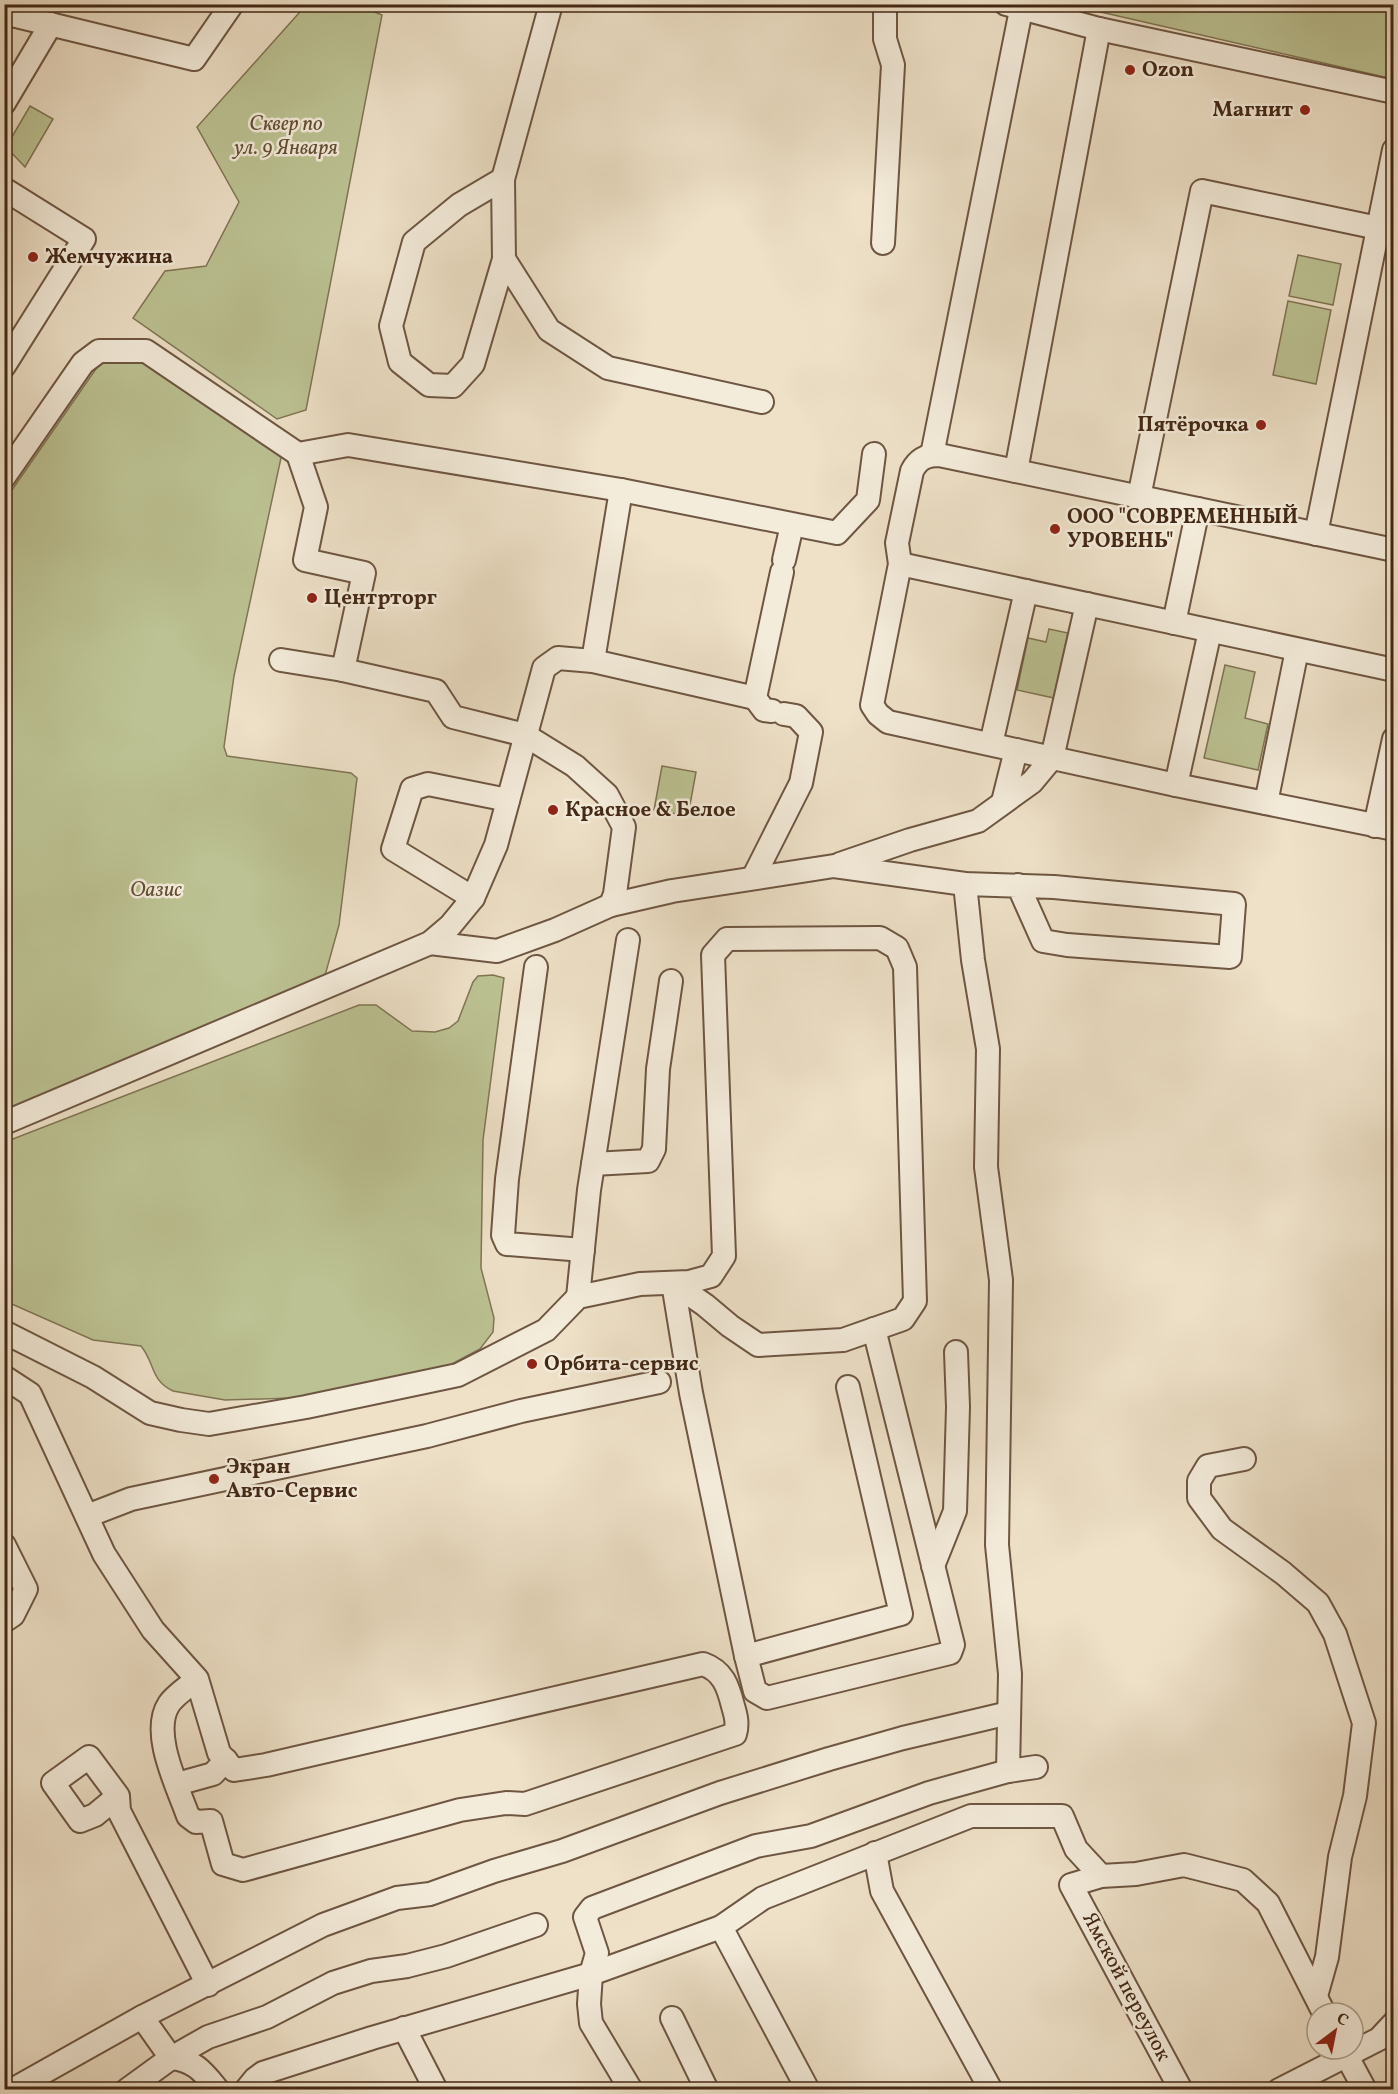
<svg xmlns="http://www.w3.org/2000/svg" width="1398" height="2094" font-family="Vollkorn,serif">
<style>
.green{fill:#bcc293;stroke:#807554;stroke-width:1.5}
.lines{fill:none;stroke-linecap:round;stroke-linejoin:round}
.minor-casing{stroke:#6e5642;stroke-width:26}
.minor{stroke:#f4ecdb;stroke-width:22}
.poi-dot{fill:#8f2418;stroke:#f4ecdb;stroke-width:2}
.labels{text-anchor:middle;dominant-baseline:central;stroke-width:5;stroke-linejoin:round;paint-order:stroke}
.poi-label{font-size:21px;font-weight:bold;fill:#432815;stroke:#f4ecdb;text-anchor:start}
.park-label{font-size:21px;font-style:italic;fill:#614e34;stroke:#f4ecdb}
.street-label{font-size:21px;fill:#432815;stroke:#f4ecdb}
</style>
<rect width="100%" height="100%" fill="#eee1c8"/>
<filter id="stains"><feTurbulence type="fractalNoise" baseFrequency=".00333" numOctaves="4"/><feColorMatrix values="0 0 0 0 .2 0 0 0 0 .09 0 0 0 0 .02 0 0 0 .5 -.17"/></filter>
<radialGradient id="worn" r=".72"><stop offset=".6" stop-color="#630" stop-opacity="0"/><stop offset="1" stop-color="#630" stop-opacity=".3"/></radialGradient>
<g class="green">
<polygon points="307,4 364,5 363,7 382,15 306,410 277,419 133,318 165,271 206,266 239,202 197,127"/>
<polygon points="1070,5 1393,5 1393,79"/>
<polygon points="30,106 53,119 25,167 6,147"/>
<polygon points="1298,255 1341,264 1333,305 1289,296"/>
<polygon points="1288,301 1331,310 1316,384 1273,375"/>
<polygon points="118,355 140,359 274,448 281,458 234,676 224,747 227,756 351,773 357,778 339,925 326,972 321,981 5,1119 5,500 100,363"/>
<polygon points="1049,629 1068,633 1054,698 1017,690 1028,638 1046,642"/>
<polygon points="1225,665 1255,672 1245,718 1268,724 1258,770 1204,758"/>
<polygon points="662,766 696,772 688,816 654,810"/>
<path d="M 493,975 L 504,978 L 483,1140 L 481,1268 L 494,1318 L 493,1332 L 480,1349 L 450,1365 L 293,1398 L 225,1400 L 173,1391 C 150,1380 155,1363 141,1346 L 93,1340 L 5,1301 L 5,1142 L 359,1005 L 376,1005 L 412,1031 L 435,1032 L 449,1028 L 458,1021 L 473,982 L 478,976 Z"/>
</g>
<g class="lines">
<g class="minor-casing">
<g id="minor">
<polyline points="551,4 503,179 504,259 549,330 608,368 762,402"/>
<polyline points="1006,4 1099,29 1394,92"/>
<polyline points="4,13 194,59 232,4"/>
<polyline points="4,103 51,24"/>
<polyline points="503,179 459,205 414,242 391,326 400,362 429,385 453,386 473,364 504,259"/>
<polyline points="4,189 84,239 4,366"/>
<polyline points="883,243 893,65 885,39 885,4"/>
<polyline points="932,455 1021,10"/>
<polyline points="1016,471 1099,29"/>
<polyline points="4,477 83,363 99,351 146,351 298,454 348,445 621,490 837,533 868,500 874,454"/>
<polyline points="1139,497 1202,191 1378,228"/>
<polyline points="1316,534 1394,150"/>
<path d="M 1394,550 L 939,455 C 926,455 918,459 912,471 L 897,543 L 900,564 L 872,705 L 878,714 L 888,722 L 1176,785 L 1394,829"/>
<polyline points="784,560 792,525"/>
<polyline points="900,564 1394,670"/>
<polyline points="1174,623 1198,509"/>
<polyline points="281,660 343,670 364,573 305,560 316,507 298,454"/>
<polyline points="593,661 755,698"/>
<polyline points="343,670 436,691 453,717 525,735 575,766 607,795 624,827 615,894 611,905"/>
<polyline points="772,711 764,710 755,698 782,572"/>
<polyline points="991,744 1026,591"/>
<polyline points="1176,785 1210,631"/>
<polyline points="1003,802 1016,750"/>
<polyline points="1266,803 1297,650"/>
<polyline points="1375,826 1394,739"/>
<polyline points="840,864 910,840 978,821 1032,782 1052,758 1087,604"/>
<polyline points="753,878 801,783 811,732 796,716 784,714"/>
<polyline points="965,884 973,960 988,1049 986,1167 1001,1280 997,1545 1010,1674 1008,1771"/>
<polyline points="473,898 393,849 412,789 428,784 508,800"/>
<polyline points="430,943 497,951 555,930 611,905 672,891 834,866 965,884 1054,887 1234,904 1230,957 1067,945 1043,941 1018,885"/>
<polyline points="536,967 507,1179 503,1235 507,1244 583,1250"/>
<polyline points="4,1123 430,943 450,926 473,898 496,845 544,668 558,658 593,661 621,490"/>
<polyline points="593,1164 648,1161 654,1149 658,1069 671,981"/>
<polyline points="673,1283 691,1393 746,1656 755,1691 767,1698 950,1653 953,1645 874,1329"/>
<polyline points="578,1297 589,1190 628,940"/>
<polyline points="4,1332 93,1377 150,1413 181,1420 209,1424 306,1407 458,1375 546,1330 578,1297 640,1284 689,1282 711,1276 724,1256 713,955 727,939 880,938 897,948 905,967 915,1301 903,1319 843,1340 758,1345 730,1326 705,1305 673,1283"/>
<path d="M 4,1377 L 30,1394 L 104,1554 L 153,1630 L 197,1679 L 219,1753 L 234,1770 L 266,1765 L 703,1664 C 723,1671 728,1686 733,1706 C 736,1716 738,1724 735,1734 L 525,1804 L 506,1803 L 460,1810 L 243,1870 L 223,1864 L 211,1821 L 196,1822 L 188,1816 C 178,1787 150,1733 169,1704 C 175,1695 188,1687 197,1679"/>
<polyline points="1244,1459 1208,1466 1199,1481 1199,1498 1222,1529 1283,1573 1318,1603 1335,1634 1364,1723 1355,1796 1340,1857 1327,1957 1316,1996"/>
<polyline points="87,1516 131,1499 427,1436 521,1411 659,1382"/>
<polyline points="4,1545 26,1589 13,1615 4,1621"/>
<polyline points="933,1566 955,1511 958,1407 956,1352"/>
<polyline points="746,1656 901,1614 848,1387"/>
<polyline points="177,1784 213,1774 226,1760"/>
<polyline points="118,1796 95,1815 80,1821 53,1783 89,1757 118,1796 119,1811 208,1985"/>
<polyline points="875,1853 882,1891 991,2090"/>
<polyline points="721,1927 808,2090"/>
<polyline points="142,2017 323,1925 397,1898 430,1894 494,1871 562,1851 720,1793 829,1759 903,1738 1009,1713"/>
<polyline points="672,2018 707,2090"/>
<polyline points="404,2028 436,2090"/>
<polyline points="1343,2049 1365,2090"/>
<polyline points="12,2090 142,2017 171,2058 208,2037 267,2017 333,1983 371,1971 407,1966 446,1956 536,1925"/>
<path d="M 127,2090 L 171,2058 C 195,2060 204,2073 218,2090"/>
<polyline points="246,2090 255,2079 263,2073 372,2038 591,1974 721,1927 763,1898 971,1816 1062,1816 1076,1849 1101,1876"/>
<polyline points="631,2090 591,2023 589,2004 591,1974 597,1953 585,1917 592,1908 756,1846 811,1836 929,1793 1008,1771 1036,1767"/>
<polyline points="1181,2090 1071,1885 1101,1876 1136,1874 1184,1865 1243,1880 1268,1903 1324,2013"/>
<polyline points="1279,2090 1379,2039 1394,2023"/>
</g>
</g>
<use href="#minor" class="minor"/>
</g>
<g class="poi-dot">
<circle cx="1130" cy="70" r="6"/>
<circle cx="1305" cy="110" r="6"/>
<circle cx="33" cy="257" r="6"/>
<circle cx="1261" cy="425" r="6"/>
<circle cx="1055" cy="529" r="6"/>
<circle cx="312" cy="598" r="6"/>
<circle cx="553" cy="810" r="6"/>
<circle cx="532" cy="1364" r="6"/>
<circle cx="214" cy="1479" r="6"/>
</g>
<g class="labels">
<g class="poi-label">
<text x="1142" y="70">Ozon</text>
<text x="1293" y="110" text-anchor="end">Магнит</text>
<text x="45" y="257">Жемчужина</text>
<text x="1249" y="425" text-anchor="end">Пятёрочка</text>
<text x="1067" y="517">ООО "СОВРЕМЕННЫЙ<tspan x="1067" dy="24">УРОВЕНЬ"</tspan></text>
<text x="324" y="598">Центрторг</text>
<text x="565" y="810">Красное &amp; Белое</text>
<text x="544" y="1364">Орбита-сервис</text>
<text x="226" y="1467">Экран<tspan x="226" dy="24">Авто-Сервис</tspan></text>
</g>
<g class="park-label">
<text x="286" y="124">Сквер по<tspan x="286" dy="24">ул. 9 Января</tspan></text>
<text x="156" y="890">Оазис</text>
</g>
<g class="street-label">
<text transform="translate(1126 1987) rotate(62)">Ямской переулок</text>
</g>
</g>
<rect width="1398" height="2094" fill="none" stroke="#eee1c8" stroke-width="24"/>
<rect x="6" y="6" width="1386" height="2082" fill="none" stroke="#432815" stroke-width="3"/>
<rect x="12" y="12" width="1374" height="2070" fill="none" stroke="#432815" stroke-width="1.5"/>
<g transform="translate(1335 2031) rotate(32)"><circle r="28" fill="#f4ecdb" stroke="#ad9e8c" stroke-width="1.5"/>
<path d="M0-4.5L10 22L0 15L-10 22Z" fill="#8f2418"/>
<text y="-9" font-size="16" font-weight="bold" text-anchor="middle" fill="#432815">С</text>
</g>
<rect width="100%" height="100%" filter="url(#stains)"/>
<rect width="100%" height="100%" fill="url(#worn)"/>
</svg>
